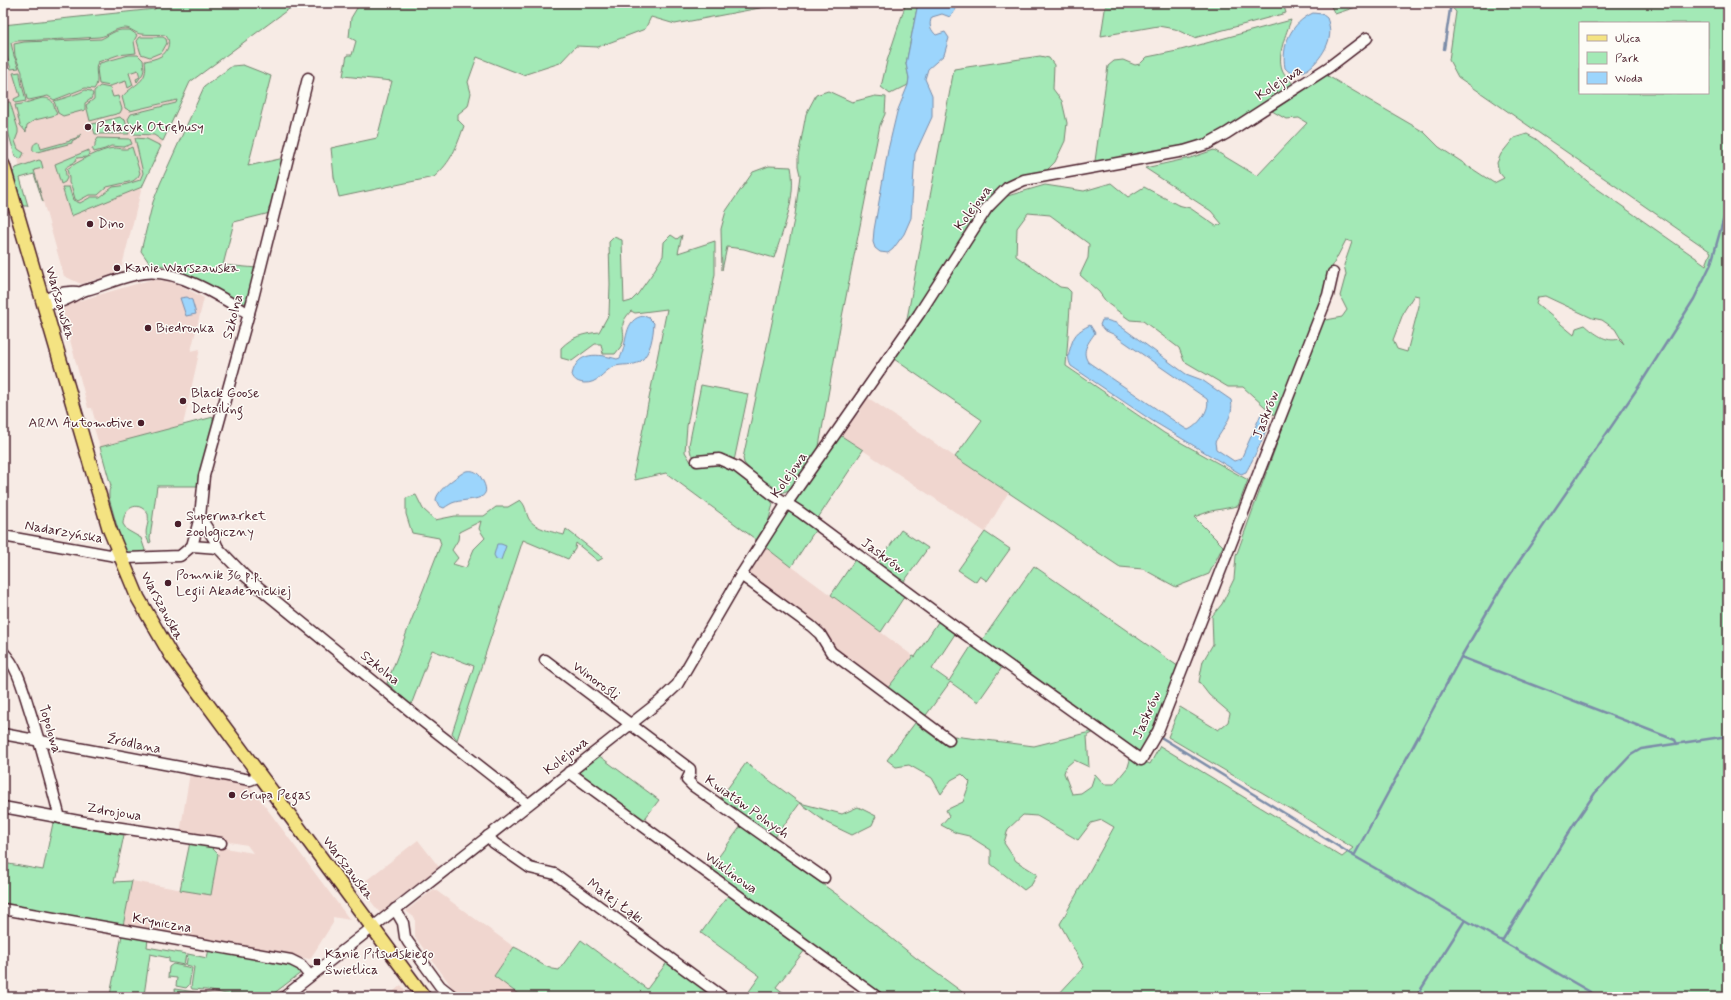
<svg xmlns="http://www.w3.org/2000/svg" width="1731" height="1000" font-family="Mynerve,sans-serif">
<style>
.built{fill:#f0d6cf}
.green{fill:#a3e9b6;stroke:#768470;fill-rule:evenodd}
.water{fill:#9cd5fc;stroke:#7b8ca8}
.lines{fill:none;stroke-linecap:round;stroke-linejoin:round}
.stream{stroke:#7b8ca8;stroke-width:2.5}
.minor-casing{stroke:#4a1f2b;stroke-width:13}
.major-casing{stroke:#4a1f2b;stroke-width:16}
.minor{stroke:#fdfcf7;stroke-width:10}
.major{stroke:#f4e382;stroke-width:13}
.poi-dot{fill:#4a1f2b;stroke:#fdfcf7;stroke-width:1.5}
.labels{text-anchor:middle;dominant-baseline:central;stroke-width:3;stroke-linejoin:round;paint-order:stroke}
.street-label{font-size:14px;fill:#4a1f2b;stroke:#fdfcf7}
.poi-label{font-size:14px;fill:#4a1f2b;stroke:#fdfcf7;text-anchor:start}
</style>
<rect width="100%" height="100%" fill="#f7ebe5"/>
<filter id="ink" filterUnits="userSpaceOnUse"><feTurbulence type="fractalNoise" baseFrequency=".025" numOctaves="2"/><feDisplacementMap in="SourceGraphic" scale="8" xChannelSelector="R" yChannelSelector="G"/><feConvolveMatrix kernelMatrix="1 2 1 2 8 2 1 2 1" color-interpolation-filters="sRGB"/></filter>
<g filter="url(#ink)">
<g class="built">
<polygon points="299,3 286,11 190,82 142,187 122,266 114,274 81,284 64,276 35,173 21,178 18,157 15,156 3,114 3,25"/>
<polygon points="153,279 176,283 204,298 191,351 200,349 183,425 100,447 92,422 95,420 93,413 92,408 88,408 61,306"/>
<polygon points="867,397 1008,493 985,532 840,435 854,415 859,414 862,404"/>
<polygon points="764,546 913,656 887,689 830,646 745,575"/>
<polygon points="190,773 247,782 350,920 333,917 333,923 310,959 123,926 132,881 211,895 219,847 253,853 247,845 180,833"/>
<polygon points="418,840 439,867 380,913 359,886"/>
<polygon points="434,889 514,947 494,976 522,997 461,997 457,994 415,937 415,918 406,911"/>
<polygon points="401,985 410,997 387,997"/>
</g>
<g class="green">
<path d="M 158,3 L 197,3 L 197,5 L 213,3 L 299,3 L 286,11 L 190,82 L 163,141 L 154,135 L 133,134 L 128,119 L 131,114 L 176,103 L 177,100 L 130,111 L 125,108 L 122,97 C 134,83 149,83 145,61 C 150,60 156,59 161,56 C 168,52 172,40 165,35 C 157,34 149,35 141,34 C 136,34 131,28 125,28 C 114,28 109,36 99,37 C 71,39 44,40 15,41 L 11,43 L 14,56 L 19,68 L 11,69 L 3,45 L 3,25 L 155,9 Z"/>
<path d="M 360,3 L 773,3 L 770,6 L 675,24 L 651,17 L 645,29 L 598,47 L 576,46 L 560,63 L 523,75 L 477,57 L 468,82 L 471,93 L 468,106 L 458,114 L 458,120 L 464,126 C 456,148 452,161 434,177 L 339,197 L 334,177 L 331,148 L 377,138 L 392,81 L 343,76 L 347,55 L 352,55 L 356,41 L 349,37 L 351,18 Z"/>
<polygon points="906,3 918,3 906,64 909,78 908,85 890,94 881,87 887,61"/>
<polygon points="1106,3 1283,3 1286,13 1194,38 1175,29 1158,26 1101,36"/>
<polygon points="1329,3 1368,3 1335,14"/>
<path d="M 1448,3 L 1728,3 L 1728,997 L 1056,997 L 1084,967 L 1060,924 L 1114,827 L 1102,820 L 1091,823 L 1078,840 L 1037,816 L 1023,815 L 1008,829 L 1004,843 L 1016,861 L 1037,874 L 1032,884 L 1024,890 L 991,864 L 991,850 L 969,836 L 956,833 L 941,825 L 949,816 L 946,810 L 963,802 L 970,782 L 962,774 L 951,780 L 941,794 L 932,778 L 909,765 L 896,767 L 887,760 L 915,723 L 948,747 L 954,736 L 1034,746 L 1098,730 L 980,643 L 1034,566 L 1182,669 L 1145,762 L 1150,764 L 1160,746 L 1342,857 L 1353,848 L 1302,816 L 1168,737 L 1180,707 L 1218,730 L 1228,722 L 1230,713 L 1209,695 L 1199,682 L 1203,661 L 1213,644 L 1212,616 L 1222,604 L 1234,579 L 1236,556 L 1284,424 L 1243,387 L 1228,387 L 1184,361 L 1179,348 L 1143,321 L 1130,320 L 1107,303 L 1099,292 L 1080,275 L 1088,258 L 1089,244 L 1050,215 L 1028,213 L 1017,228 L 1016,256 L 1060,287 L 1067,288 L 1071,292 L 1066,366 L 1164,433 L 1248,480 L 1238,506 L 1211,511 L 1194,517 L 1223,546 L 1209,574 L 1176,587 L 1143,569 L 1120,567 L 955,457 L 982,420 L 894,359 L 988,217 L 1004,197 L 1045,185 L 1084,191 L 1111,183 L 1128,197 L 1144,187 L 1178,205 L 1190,208 L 1216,226 L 1222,224 L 1211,211 L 1145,168 L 1190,158 L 1214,150 L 1257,176 L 1307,123 L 1299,118 L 1286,119 L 1272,111 L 1326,75 L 1424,132 L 1439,147 L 1494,183 L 1504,178 L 1499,172 L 1497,163 L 1501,154 L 1514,138 L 1527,134 L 1536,139 L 1592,185 L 1706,265 L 1711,252 L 1458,77 L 1449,60 L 1456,12 ZM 1580,23 L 1708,23 L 1708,93 L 1580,93 ZM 1346,240 L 1352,242 L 1344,265 L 1346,274 L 1340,296 L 1347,310 L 1342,317 L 1326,320 L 1320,313 L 1333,265 ZM 1414,295 L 1419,296 L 1419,306 L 1407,352 L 1397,349 L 1393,340 L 1404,311 ZM 1545,296 L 1592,318 L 1602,320 L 1615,329 L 1624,344 L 1619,339 C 1606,343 1594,333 1585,325 L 1576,328 L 1574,335 L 1536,303 L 1538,297 ZM 1098,730 L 1132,753 L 1128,767 L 1114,784 L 1104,784 L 1095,774 L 1091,786 L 1081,793 L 1072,794 L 1064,773 L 1066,767 L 1074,760 L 1089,767 L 1087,736 Z"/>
<path d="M 1291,20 C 1286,34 1277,54 1282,69 C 1284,75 1290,80 1294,85 L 1224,134 L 1188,148 L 1099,164 L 1095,161 L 1108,66 L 1114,61 L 1123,60 L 1135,65 L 1140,64 L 1147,57 L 1177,51 Z"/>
<path d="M 121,30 L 130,30 L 137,35 L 134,41 L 136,53 L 118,55 L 98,62 C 93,70 101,81 94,89 L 85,88 L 54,100 L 48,96 L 29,100 L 27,99 L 22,78 L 22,72 L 15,56 L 14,44 L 24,42 L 101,39 C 108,36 113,31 121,30 Z"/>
<polygon points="140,37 163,37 166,39 167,43 162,52 150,57 141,54 137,41"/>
<path d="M 129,55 L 138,55 L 143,60 C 145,73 144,72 137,82 L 136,79 L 140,77 L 138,70 L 129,73 L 133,85 L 128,88 L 126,81 L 110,86 L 99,84 L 97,69 L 100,63 Z"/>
<polygon points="1040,56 1049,58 1054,65 1053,89 1062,101 1067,123 1065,141 1055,162 1043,174 1026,177 985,206 906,324 954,69"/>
<polygon points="243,65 271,76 248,166 284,158 270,213 234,222 223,265 257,268 248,301 245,303 240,303 172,267 150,264 141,251 153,202 160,184 204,87 232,66"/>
<path d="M 20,72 C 20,81 24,91 26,101 L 15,103 L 14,99 L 20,96 L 13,73 Z"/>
<polygon points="100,86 110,88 113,97 118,96 122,109 120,113 90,121 86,105 94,99 94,91"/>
<path d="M 85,90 L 91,91 L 93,94 L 91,99 L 85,103 L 85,110 L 63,116 L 58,113 L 54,101 C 59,100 81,93 85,90 Z"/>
<polygon points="828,91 852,102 875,96 886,97 885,114 880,125 840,327 818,452 789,490 781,493 775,491 762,483 744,463 743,458 795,215 800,175 798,166 798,157 806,114 816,95"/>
<path d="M 42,98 C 55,98 52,104 57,114 L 52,116 L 35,120 L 27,125 L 26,132 L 20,125 L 15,105 L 22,104 Z"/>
<polygon points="3,102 10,102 18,129 18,133 15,141 18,149 24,153 21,159 15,156 3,114"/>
<polygon points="120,117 122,119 125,120 129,134 95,134 92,124"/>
<path d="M 81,134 L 79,137 L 72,141 L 72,143 L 37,152 L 33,151 C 32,145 34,143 39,142 L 41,149 L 70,141 L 70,140 L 76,138 Z"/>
<polygon points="98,138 130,139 132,144 124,147 111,146 105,149 94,152 92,148 95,147 95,143"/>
<polygon points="135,138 147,139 161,146 142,187 71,216 62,187 69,187 73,200 80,203 91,197 100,197 113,187 121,186 140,180 143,173"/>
<path d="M 132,147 L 140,173 L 138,177 L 133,181 L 107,187 L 98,195 L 89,195 L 78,201 L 75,199 L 72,188 L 69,183 L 69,178 L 67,169 C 77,162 101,149 114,148 C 121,148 125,151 132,147 Z"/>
<path d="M 89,150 L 89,154 L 87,157 L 77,158 C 74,168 61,161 67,178 L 65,182 L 61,184 L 55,164 Z"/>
<polygon points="39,160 41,161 43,168 34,170 43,202 34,174 20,178 28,206 24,206 21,204 12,174 16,168"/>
<path d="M 769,166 L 791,167 C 797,197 783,230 774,258 L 744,249 L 727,247 L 722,270 L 721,229 L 726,211 L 753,172 Z"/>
<path d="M 671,235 L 677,239 L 682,235 L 678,253 L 715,241 L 715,274 L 687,426 L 685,452 L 691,462 L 698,465 L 712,462 L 730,466 L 768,496 L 773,504 L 768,523 L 758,541 L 666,473 L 635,480 L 634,473 L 667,309 L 635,313 L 631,311 C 617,326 626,328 623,342 C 622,346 618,350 615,354 L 603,354 L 601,344 L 595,344 L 572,361 L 561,358 L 561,348 C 573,336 583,334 599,332 L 609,314 L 610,284 L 609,242 L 614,237 L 622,240 L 624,303 L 631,301 L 637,295 L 652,274 L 663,256 L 664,242 Z"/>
<polygon points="701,385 748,394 734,461 695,457 691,454 689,445"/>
<path d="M 217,416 L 198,486 L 157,486 L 150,538 L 151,542 L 149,543 C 142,529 150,527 148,514 C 138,499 123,508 123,524 L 127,530 L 141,538 L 145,550 L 143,554 C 135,554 129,555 123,548 L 109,498 L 109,491 L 111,486 L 100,447 Z"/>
<polygon points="840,435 863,450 816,521 792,503"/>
<path d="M 416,495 L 423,509 L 435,520 L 455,516 L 484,516 L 496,507 L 508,507 L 520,500 C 526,506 525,509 528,517 C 532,528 553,532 564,535 L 566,529 L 603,558 L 598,561 L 576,543 L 575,549 L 568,559 L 523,540 L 457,740 L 452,733 L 474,666 L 432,650 L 411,705 L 387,683 L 441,544 L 439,538 L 412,533 L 406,514 L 406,498 ZM 481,521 L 479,529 L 485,538 L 474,549 L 466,568 L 453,564 L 458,558 L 452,550 L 458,540 L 459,532 Z"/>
<polygon points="790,510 816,529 791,567 764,546 767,546 769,541 768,540 786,511"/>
<polygon points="901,530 928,548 903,583 876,566"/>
<polygon points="985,532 1010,549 987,581 980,576 976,582 958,570"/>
<polygon points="856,558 906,594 881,632 831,595"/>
<polygon points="940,619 950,629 953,629 957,631 932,669 949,681 972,645 1003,666 978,702 950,682 924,718 887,689 913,656 915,657"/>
<polygon points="598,755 659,800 643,821 576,773"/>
<polygon points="746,763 800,803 842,814 858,807 876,816 872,825 852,835 827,823 800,803 773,840 719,800"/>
<polygon points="53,823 124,835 114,882 132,881 123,926 3,905 3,863 43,870"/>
<polygon points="741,826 839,896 916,958 969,997 880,997 709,870"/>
<polygon points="190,842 210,846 218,854 211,895 180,890"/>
<polygon points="729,894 805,950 776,987 789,997 745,997 760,976 701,933"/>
<polygon points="122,935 148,939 147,947 186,954 184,965 169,962 169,958 150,954 144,995 156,997 122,997 110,995"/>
<path d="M 581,940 L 647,989 L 668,961 L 711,993 L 708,997 L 522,997 L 494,976 L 514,947 C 529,953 542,969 559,970 Z"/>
<path d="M 209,949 C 216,950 226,956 232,953 L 292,964 L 302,972 L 269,997 L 242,997 L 206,990 L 192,989 L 191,987 L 194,967 L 186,965 L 188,954 L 207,958 Z"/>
<polygon points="173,964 192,968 189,985 186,988 176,986 177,978 168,977 169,967"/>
<path d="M 175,989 C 193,992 210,994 228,997 L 193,997 L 183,995 L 183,997 L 176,997 Z"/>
</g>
<g class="water">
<path d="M 918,3 L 956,3 L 955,11 L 950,17 L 942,14 L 932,17 C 928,25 931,30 936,35 L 945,32 L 949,38 L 944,55 L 928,69 L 925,79 L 932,95 L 932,117 L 915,154 L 911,218 L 904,234 L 893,249 L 888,253 L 880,252 L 875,248 L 873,242 L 874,230 L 888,150 L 897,112 L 908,85 L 909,78 L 906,64 Z"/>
<path d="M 1313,13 L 1322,14 L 1327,18 C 1330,26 1331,34 1328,42 C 1324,56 1300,86 1285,68 C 1281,45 1291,23 1313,13 Z"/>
<polygon points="187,297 192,300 196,314 186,316 180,298"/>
<path d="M 644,316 L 649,318 L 654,323 C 653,336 651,352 641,361 C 633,367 622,363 613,367 C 602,372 598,384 584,383 C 578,382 575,381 572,375 C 577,350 599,354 617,359 L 620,358 C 628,344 623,318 644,316 Z"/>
<path d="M 1102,320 L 1106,320 L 1116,323 L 1186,374 L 1202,380 L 1231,400 C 1235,415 1222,430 1215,442 L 1216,449 L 1234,461 L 1241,459 L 1261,414 L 1263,412 L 1268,415 C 1272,424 1252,461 1246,472 L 1241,474 L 1151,420 L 1071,366 C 1068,360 1068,355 1070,349 C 1074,335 1076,332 1090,325 L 1095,333 C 1088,343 1081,351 1088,362 L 1183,427 L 1188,430 C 1198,426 1211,409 1207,399 L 1113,334 L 1104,330 L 1100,325 Z"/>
<path d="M 466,471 C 472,470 476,471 480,476 C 497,502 472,498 455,502 C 451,503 447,506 444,508 L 439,506 L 436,500 C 437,490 457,476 466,471 Z"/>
<polygon points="497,544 501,544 506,546 501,560 496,559 494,555"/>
</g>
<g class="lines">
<g class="stream">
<polyline points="1444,49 1451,3"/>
<polyline points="1461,657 1675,740 1677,744"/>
<polyline points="1159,736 1354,856 1599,997"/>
<polyline points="1354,856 1461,657 1501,588 1639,386 1694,299 1711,264 1728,203"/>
<polyline points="1502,941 1574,824 1595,793 1631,755 1641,749 1728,736"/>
<polyline points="1416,997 1465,920"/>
</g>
<g class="minor-casing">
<g id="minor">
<path d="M 43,302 C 47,302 51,303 55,303 C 66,302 76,293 86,290 C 106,285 124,275 145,273 C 178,269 221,297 249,314"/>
<path d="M 43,302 C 53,294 63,291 77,292"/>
<polyline points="697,461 719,459 737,467 772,494 800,512 955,627 1141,760 1158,731 1328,295 1333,273"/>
<polyline points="200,517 214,539 218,548"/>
<polyline points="3,536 127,558 180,556 192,546 200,517 204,476 252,302 308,78"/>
<polyline points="192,546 218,548 245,576 421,720 528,804"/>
<polyline points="741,575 811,626 820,634 831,652 949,740"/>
<path d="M 3,652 C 17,666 22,686 28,705 C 40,742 50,780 60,818"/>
<polyline points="545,660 690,769 690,774 687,780 693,786 824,878"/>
<polyline points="3,734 250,780 260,776"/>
<polyline points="569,772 877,997"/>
<polyline points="3,807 95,824 221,843"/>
<polyline points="488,836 494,843 530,868 555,874 723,997"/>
<polyline points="3,909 291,960 301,965 310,976"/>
<polyline points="395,909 403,923 405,937 408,942 440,986 454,997"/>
<polyline points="284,997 660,701 677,685 741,575 787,503 919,314 987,208 1007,188 1024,180 1184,151 1207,144 1227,133 1329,67 1367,38"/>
</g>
</g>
<g class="major-casing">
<polyline id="major" points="3,165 109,528 138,598 171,655 424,997"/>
</g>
<use href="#minor" class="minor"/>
<use href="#major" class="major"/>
</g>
</g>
<g class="poi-dot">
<circle cx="88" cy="127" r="4"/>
<circle cx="90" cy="224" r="4"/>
<circle cx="117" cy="268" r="4"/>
<circle cx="148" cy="328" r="4"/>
<circle cx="183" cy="401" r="4"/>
<circle cx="141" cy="423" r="4"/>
<circle cx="178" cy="524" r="4"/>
<circle cx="168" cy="583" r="4"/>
<circle cx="232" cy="795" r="4"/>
<rect x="313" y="958" width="8" height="8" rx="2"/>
</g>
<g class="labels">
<g class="street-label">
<text transform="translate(1279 83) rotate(-33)">Kolejowa</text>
<text transform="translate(973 208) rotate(-53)">Kolejowa</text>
<text transform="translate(60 303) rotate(74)">Warszawska</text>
<text transform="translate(233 317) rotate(-75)">Szkolna</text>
<text transform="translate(1266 415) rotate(-69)">Jaskrów</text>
<text transform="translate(789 475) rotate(-55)">Kolejowa</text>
<text transform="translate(64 532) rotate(10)">Nadarzyńska</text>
<text transform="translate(883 556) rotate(36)">Jaskrów</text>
<text transform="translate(162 606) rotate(62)">Warszawska</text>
<text transform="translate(380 668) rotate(39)">Szkolna</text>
<text transform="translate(596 681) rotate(37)">Winorośli</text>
<text transform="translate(1147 715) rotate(-66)">Jaskrów</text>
<text transform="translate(50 729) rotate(73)">Topolowa</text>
<text transform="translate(134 744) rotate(11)">Źródlana</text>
<text transform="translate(566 756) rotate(-38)">Kolejowa</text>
<text transform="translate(747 807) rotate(35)">Kwiatów Polnych</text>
<text transform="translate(114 812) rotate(9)">Zdrojowa</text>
<text transform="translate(348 868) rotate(53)">Warszawska</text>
<text transform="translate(731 873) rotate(36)">Wiklinowa</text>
<text transform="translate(615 901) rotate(36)">Małej Łąki</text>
<text transform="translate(162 923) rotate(10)">Kryniczna</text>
</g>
<g class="poi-label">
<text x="96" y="127">Pałacyk Otrębusy</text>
<text x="98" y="224">Dino</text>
<text x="125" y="268">Kanie Warszawska</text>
<text x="156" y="328">Biedronka</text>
<text x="191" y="393">Black Goose<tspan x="191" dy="16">Detailing</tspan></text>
<text x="133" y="423" text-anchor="end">ARM Automotive</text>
<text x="186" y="516">Supermarket<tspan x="186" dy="16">zoologiczny</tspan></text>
<text x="176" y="575">Pomnik 36 p.p.<tspan x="176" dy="16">Legii Akademickiej</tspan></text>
<text x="240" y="795">Grupa Pegas</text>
<text x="325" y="954">Kanie Piłsudskiego<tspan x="325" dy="16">Świetlica</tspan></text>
</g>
</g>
<rect width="1731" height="1000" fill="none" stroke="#fdfcf7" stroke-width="16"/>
<rect x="8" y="8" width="1715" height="984" fill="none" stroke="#4a1f2b" stroke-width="1.5" filter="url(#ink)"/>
<rect x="1579" y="22" width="130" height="72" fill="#fdfcf7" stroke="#b5a4a5"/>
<rect x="1587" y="35" width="20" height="6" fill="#f4e382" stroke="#b5a4a5"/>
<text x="1615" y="42" font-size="12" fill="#4a1f2b">Ulica</text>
<rect x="1587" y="52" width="20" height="12" fill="#a3e9b6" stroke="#b5a4a5"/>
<text x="1615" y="62" font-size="12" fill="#4a1f2b">Park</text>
<rect x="1587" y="72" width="20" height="12" fill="#9cd5fc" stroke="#b5a4a5"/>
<text x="1615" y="82" font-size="12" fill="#4a1f2b">Woda</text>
</svg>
